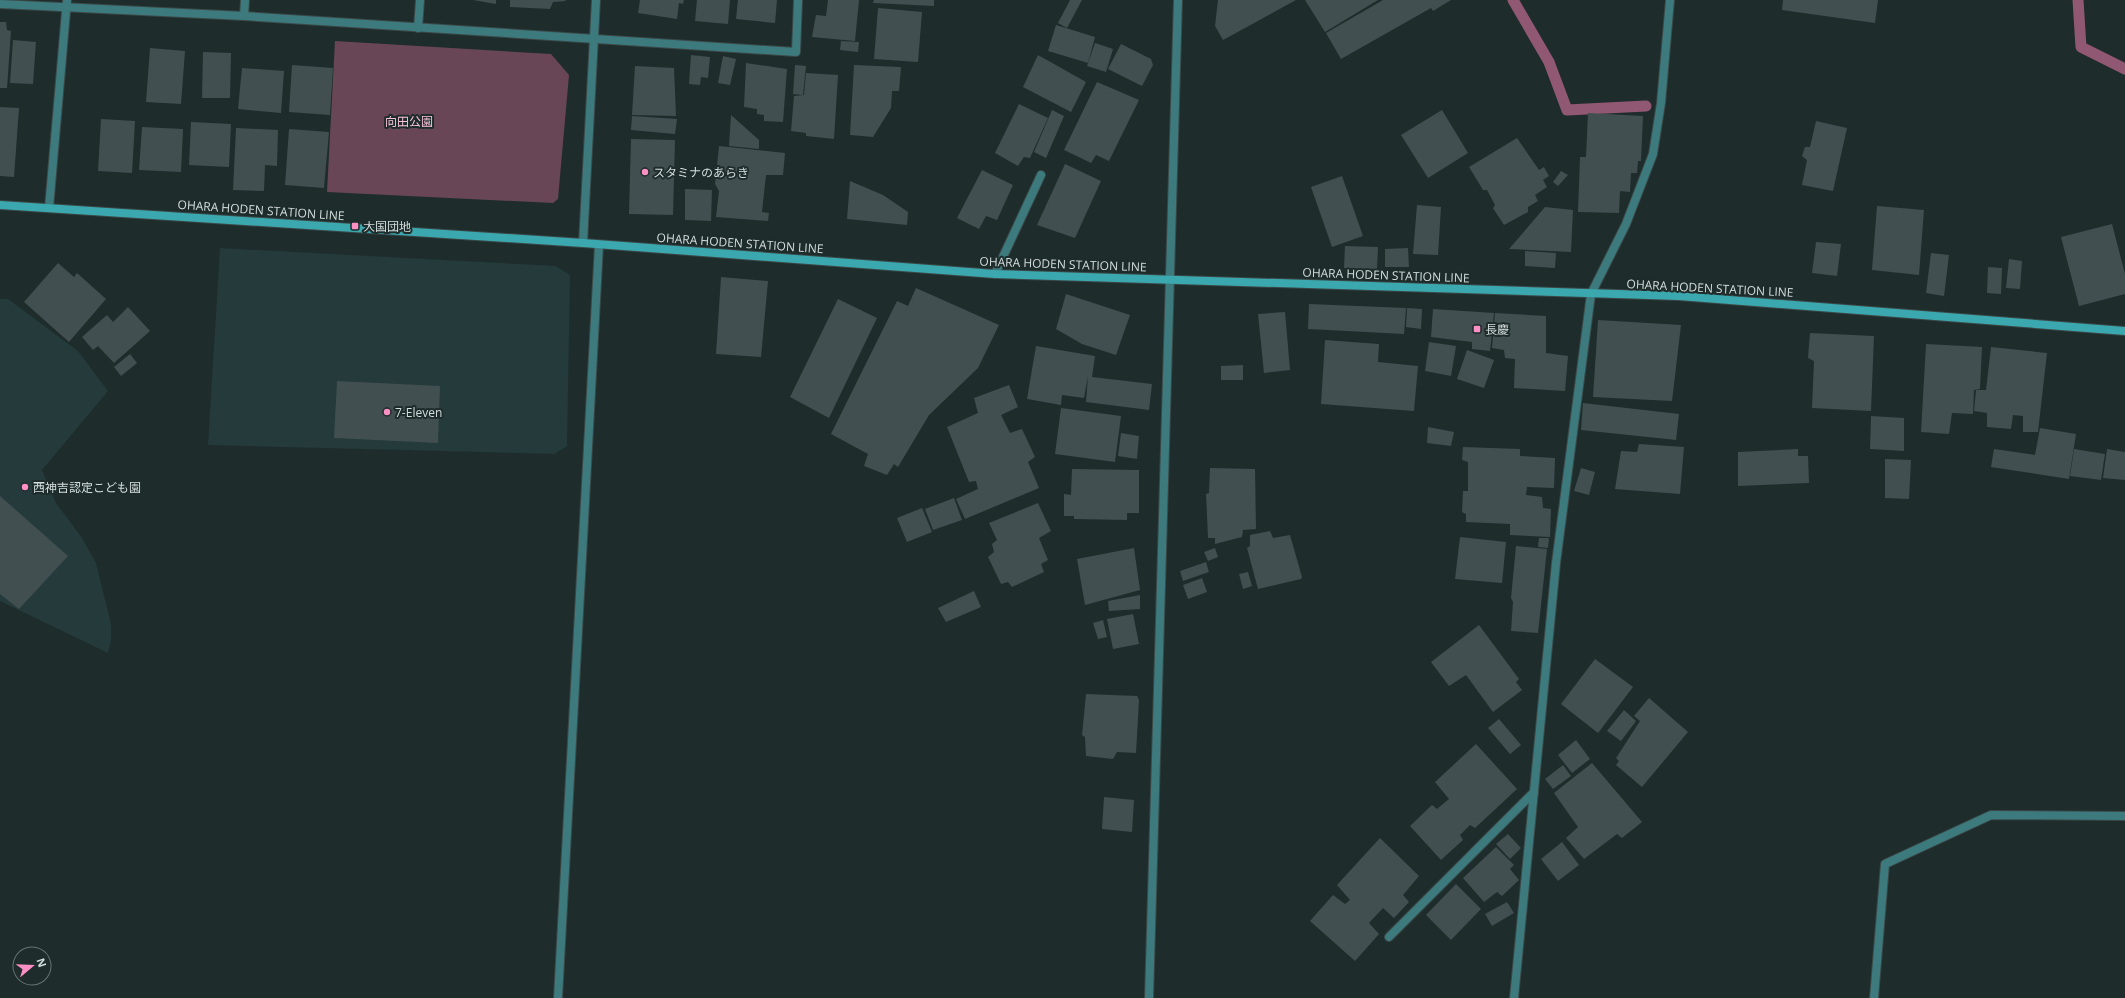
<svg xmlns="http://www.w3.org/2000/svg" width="2125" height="998" font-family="'Open Sans','Noto Sans JP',sans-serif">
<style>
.built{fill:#243a3b}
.green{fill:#684656}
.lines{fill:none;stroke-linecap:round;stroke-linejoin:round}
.stream{stroke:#915873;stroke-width:11}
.building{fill:#414f50}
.street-casing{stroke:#3b4848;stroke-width:10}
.secondary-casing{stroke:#3b4848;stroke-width:10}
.street{stroke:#3c7a7d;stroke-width:8}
.secondary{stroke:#3aa8ae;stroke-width:8}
.poi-dot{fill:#fc8fc3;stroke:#1e2c2c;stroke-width:1.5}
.labels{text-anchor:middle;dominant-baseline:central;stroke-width:4;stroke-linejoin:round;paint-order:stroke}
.park-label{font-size:12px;fill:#f7c1d8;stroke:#1e2c2c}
.poi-label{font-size:12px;fill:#d4dddd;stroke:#1e2c2c;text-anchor:start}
.street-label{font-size:12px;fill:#d4dddd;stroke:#1e2c2c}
</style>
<rect width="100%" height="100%" fill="#1e2c2c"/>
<g class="built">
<polygon points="220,248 556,266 570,275 567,446 554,454 208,445"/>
<polygon points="0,299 8,299 78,351 108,391 42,470 56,503 82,538 96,563 111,624 111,641 108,653 0,601"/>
</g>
<polygon class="green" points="335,41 551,54 569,75 558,199 553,203 327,192"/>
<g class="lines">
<g class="stream">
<polyline points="1513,0 1549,62 1567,110 1646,106"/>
<polyline points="2078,0 2081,47 2125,69"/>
</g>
</g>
<g class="building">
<polygon points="473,0 496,0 496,4"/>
<polygon points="510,0 565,0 566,1 553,2 550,9 510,7"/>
<polygon points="640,0 684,0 683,4 679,3 677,19 638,13"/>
<polygon points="697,0 730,0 728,24 695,21"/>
<polygon points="738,0 777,0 775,23 736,19"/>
<polygon points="828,0 859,0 855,41 812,37 816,15 826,16"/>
<polygon points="874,0 934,0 934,6 873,3"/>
<polygon points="1070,0 1082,0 1067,28 1058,23"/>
<polygon points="1218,0 1296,0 1223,40 1215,26"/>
<polygon points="1305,0 1378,0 1325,32"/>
<polygon points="1383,0 1451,0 1433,11 1431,8 1341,59 1326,33"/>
<polygon points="1783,0 1878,0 1875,23 1782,10"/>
<polygon points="878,8 922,12 918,62 874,59"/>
<polygon points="0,22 6,22 7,30 11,31 7,88 0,88"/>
<polygon points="1056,25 1095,37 1088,63 1048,51"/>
<polygon points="13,40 36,42 33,84 10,83"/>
<polygon points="841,41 859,42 858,52 840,50"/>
<polygon points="1095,43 1113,49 1106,72 1087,66"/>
<polygon points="1121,44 1151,59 1153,65 1142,86 1108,69"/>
<polygon points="150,48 185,51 181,104 146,102"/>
<polygon points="203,52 231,53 230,98 202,98"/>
<polygon points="691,55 710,57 708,78 701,77 700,85 689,84"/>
<polygon points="1038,55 1086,82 1071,112 1023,87"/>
<polygon points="723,56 736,59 730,85 718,83"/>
<polygon points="746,63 787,69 783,122 764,121 764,115 757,114 757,109 744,107"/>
<polygon points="292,65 333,68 330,115 289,112"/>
<polygon points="795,65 806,66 803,95 793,94"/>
<polygon points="854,65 900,67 901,68 899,91 892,91 891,108 873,137 850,135"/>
<polygon points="635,66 674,68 676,116 632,115"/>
<polygon points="242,68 284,71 281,113 238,109"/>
<polygon points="806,73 838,75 834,139 806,136 806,133 791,131 794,96 804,95"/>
<polygon points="1097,82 1139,100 1109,161 1096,155 1091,163 1064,150"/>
<polygon points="1019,104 1048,118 1030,158 1024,157 1018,166 995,153"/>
<polygon points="0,107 19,108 14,177 0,176"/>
<polygon points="1052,110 1064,116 1046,158 1034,152"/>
<polygon points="1442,110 1468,153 1428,178 1401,135"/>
<polygon points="1588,113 1643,116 1641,161 1638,161 1637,173 1631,173 1630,192 1620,191 1619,213 1578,212 1580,157 1586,157"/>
<polygon points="731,115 759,140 759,149 729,146"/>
<polygon points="632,116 677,119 675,134 631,130"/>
<polygon points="101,119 135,121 132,173 98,171"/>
<polygon points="1816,121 1847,128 1833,191 1802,185 1807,160 1802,156 1805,147 1810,147"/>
<polygon points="191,122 231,124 229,167 189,165"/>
<polygon points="142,127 183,129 181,172 139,170"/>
<polygon points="236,128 278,130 277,166 265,165 264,191 233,190"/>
<polygon points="289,129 329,132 324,188 285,185"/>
<polygon points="1517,138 1539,170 1544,167 1549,176 1543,180 1547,187 1535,195 1538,201 1528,207 1528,212 1504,225 1493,208 1495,205 1487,190 1483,190 1469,167"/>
<polygon points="631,139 675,140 673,215 629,214"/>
<polygon points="719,146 785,153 783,175 766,175 762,212 769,213 768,221 716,217 719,191 715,184"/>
<polygon points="1065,164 1101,181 1075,238 1037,225"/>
<polygon points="982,170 1013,185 997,220 986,216 979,229 957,218"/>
<polygon points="1561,171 1568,175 1558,186 1553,182"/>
<polygon points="1342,176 1363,236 1332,247 1311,187"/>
<polygon points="850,181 883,195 908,212 907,225 847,219"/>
<polygon points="685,189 712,190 711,221 685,220"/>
<polygon points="1417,205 1441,207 1438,255 1413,254"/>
<polygon points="1877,206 1924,210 1919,275 1872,270"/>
<polygon points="1545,207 1573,210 1571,252 1509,249"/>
<polygon points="2112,224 2125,274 2125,294 2079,306 2061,237"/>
<polygon points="1816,242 1841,244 1837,276 1812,273"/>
<polygon points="1345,246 1378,247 1377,269 1344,268"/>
<polygon points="1408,248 1409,267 1385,267 1385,249"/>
<polygon points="1525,251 1556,253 1555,268 1525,266"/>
<polygon points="1931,253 1949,255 1944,296 1926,293"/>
<polygon points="2009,259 2022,261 2020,289 2006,288"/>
<polygon points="58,263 74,277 77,273 106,299 69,342 24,302"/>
<polygon points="1988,267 2002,268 2001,294 1987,293"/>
<polygon points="721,277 768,281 761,357 716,354"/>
<polygon points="916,288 999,325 978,368 929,415 898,467 894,464 887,475 864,466 868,454 831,434 897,301 908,306"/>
<polygon points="1066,294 1130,315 1116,355 1082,344 1056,329"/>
<polygon points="838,299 877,318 829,418 790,397"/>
<polygon points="1309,304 1406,308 1404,334 1308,329"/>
<polygon points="128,307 150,331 114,363 98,346 93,350 82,337 107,315 113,322"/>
<polygon points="1407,308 1422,309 1421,329 1406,327"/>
<polygon points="1433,309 1494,313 1490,351 1472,349 1472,342 1431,337"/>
<polygon points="1285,312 1290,370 1264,373 1258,314"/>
<polygon points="1495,313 1546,316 1546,353 1568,356 1565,391 1514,388 1515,359 1505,358 1504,350 1492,348"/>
<polygon points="1598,320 1681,325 1672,401 1593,397"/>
<polygon points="1810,333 1874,336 1871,411 1812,408 1814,361 1808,358"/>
<polygon points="1325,340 1379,344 1378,362 1418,366 1414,411 1321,404"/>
<polygon points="1429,342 1456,346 1451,376 1425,371"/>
<polygon points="1926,344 1982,347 1980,389 1974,390 1973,414 1952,413 1949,434 1921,432"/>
<polygon points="1036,346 1095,356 1092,377 1152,384 1149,410 1086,402 1088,376 1084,398 1062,395 1061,405 1027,399"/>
<polygon points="1991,347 2047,353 2038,432 2023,432 2023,416 2013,415 2011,429 1987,427 1987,413 1974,411 1976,390 1986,390"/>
<polygon points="1467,350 1494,360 1484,388 1457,379"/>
<polygon points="130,354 137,363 121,376 114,367"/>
<polygon points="1243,365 1243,380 1221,380 1221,366"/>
<polygon points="337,381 440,386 438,443 334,438"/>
<polygon points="1009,385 1018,407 1001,415 1010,433 1022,429 1035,457 1028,462 1039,488 965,519 956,499 978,489 976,481 969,482 947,427 978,413 974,398"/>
<polygon points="1583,403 1679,414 1676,440 1581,430"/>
<polygon points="1061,408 1121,416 1115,462 1055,454"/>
<polygon points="1871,416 1904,418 1904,451 1870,449"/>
<polygon points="1428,427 1454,432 1451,446 1427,443"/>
<polygon points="2040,428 2076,434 2069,479 1991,467 1994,449 2035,455"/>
<polygon points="1121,433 1139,436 1137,459 1118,456"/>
<polygon points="1639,444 1684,447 1680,494 1615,489 1621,451 1637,452"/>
<polygon points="1463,447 1520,449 1520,456 1555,458 1554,488 1527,487 1526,495 1542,497 1543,508 1551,509 1550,537 1510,535 1510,524 1466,522 1466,514 1462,512 1463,491 1468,491 1468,462 1462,460"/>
<polygon points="1798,449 1798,456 1808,456 1809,483 1738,486 1738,452"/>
<polygon points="2074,449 2105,454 2101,480 2070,476"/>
<polygon points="2107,449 2125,452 2125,480 2103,478"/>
<polygon points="1885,459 1911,460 1909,499 1885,498"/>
<polygon points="1210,468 1255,469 1256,529 1243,530 1242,537 1215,544 1215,538 1208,538 1206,494 1209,493"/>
<polygon points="1581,468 1595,472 1589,495 1574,491"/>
<polygon points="1072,469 1139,470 1139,513 1127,513 1127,520 1074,519 1074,516 1064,516 1064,494 1071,495"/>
<polygon points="0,496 68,556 19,609 0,594"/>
<polygon points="954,498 962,520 933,530 925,509"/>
<polygon points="1038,503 1051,531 1039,538 1048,560 1041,564 1044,572 1012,587 1008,582 1001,584 988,557 994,552 992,544 997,540 989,523"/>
<polygon points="922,508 932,532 907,542 897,518"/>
<polygon points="1270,531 1273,538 1290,535 1302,577 1301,579 1258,589 1247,548 1250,546 1250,535"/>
<polygon points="1460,537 1506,542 1502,583 1455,579"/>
<polygon points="1539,538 1549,538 1548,548 1538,547"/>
<polygon points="1516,546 1547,549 1538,633 1511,631 1513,602 1511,598"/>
<polygon points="1134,548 1140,590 1085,605 1077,559"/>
<polygon points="1215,548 1218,557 1208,561 1204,552"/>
<polygon points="1206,562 1209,572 1183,581 1180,571"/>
<polygon points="1248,572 1252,586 1243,589 1239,574"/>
<polygon points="1202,578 1207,592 1188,599 1183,585"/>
<polygon points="974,591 981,607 946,622 938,608"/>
<polygon points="1140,595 1140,609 1109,611 1108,601"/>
<polygon points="1133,614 1139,644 1113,649 1107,619"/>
<polygon points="1103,620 1107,637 1098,639 1093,623"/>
<polygon points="1479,625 1519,679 1516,682 1522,690 1493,712 1466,675 1449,686 1431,662"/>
<polygon points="1595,659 1633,687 1598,733 1561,704"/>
<polygon points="1086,694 1137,696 1139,700 1136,753 1117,752 1113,759 1086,756 1085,737 1082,735"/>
<polygon points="1649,698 1688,732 1642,787 1616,765 1619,761 1616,758 1640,721 1634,716"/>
<polygon points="1624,710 1636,721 1621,741 1607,731"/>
<polygon points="1499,719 1521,745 1510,754 1488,728"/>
<polygon points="1576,740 1590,759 1572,773 1558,755"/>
<polygon points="1476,744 1517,789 1475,828 1470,825 1460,835 1463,840 1441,860 1410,826 1432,805 1437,809 1449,799 1435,782"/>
<polygon points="1592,763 1642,822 1622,838 1617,834 1584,859 1566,838 1578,827 1554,793"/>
<polygon points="1563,765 1571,776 1553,789 1545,779"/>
<polygon points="1104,797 1134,800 1132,832 1102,829"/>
<polygon points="1508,834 1521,848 1510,859 1496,844"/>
<polygon points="1380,838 1419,876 1403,895 1409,902 1394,918 1383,908 1369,923 1379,934 1355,961 1310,921 1333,895 1345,904 1350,900 1337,885"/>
<polygon points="1562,842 1579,865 1558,881 1541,859"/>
<polygon points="1496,847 1514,865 1510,869 1519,880 1502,896 1497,892 1484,902 1463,878"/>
<polygon points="1456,884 1481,909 1451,940 1426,915"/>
<polygon points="1507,902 1514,913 1492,926 1485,914"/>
</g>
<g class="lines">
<g class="street-casing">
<g id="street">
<polyline points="0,4 244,16 796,52 798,0"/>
<polyline points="244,16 245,0"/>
<polyline points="418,28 420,0"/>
<polyline points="49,208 67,0"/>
<polyline points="583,243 596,0"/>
<polyline points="995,274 1041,175"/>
<polyline points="1389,937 1534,792"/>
<polyline points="558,998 599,245"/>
<polyline points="1149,998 1178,0"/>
<polyline points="1514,998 1556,563 1591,294 1626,224 1653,154 1661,103 1670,0"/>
<polyline points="1874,998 1885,864 1991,815 2125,816"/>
</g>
</g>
<g class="secondary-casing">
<polyline id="secondary" points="0,205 583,243 995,274 1679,296 2125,331"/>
</g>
<use href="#street" class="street"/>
<use href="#secondary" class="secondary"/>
</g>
<g class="poi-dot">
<circle cx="645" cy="172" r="4"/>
<rect x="351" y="222" width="8" height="8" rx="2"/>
<rect x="1473" y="325" width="8" height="8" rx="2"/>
<circle cx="387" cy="412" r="4"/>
<circle cx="25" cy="487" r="4"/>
</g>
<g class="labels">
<g class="park-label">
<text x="409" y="121">向田公園</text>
</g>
<g class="poi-label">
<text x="653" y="172">スタミナのあらき</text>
<text x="363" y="226">大国団地</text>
<text x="1485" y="329">長慶</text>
<text x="395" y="412">7-Eleven</text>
<text x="33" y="487">西神吉認定こども園</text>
</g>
<g class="street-label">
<text transform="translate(261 210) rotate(4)">OHARA HODEN STATION LINE</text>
<text transform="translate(740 243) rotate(4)">OHARA HODEN STATION LINE</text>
<text transform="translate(1063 264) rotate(2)">OHARA HODEN STATION LINE</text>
<text transform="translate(1386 275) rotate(2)">OHARA HODEN STATION LINE</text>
<text transform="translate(1710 288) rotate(3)">OHARA HODEN STATION LINE</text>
</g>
</g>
<g transform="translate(32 966) rotate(71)"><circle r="19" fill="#1e2c2c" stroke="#677373"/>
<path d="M0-3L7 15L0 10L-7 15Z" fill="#fc8fc3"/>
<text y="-6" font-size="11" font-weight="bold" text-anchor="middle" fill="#d4dddd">N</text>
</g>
</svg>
